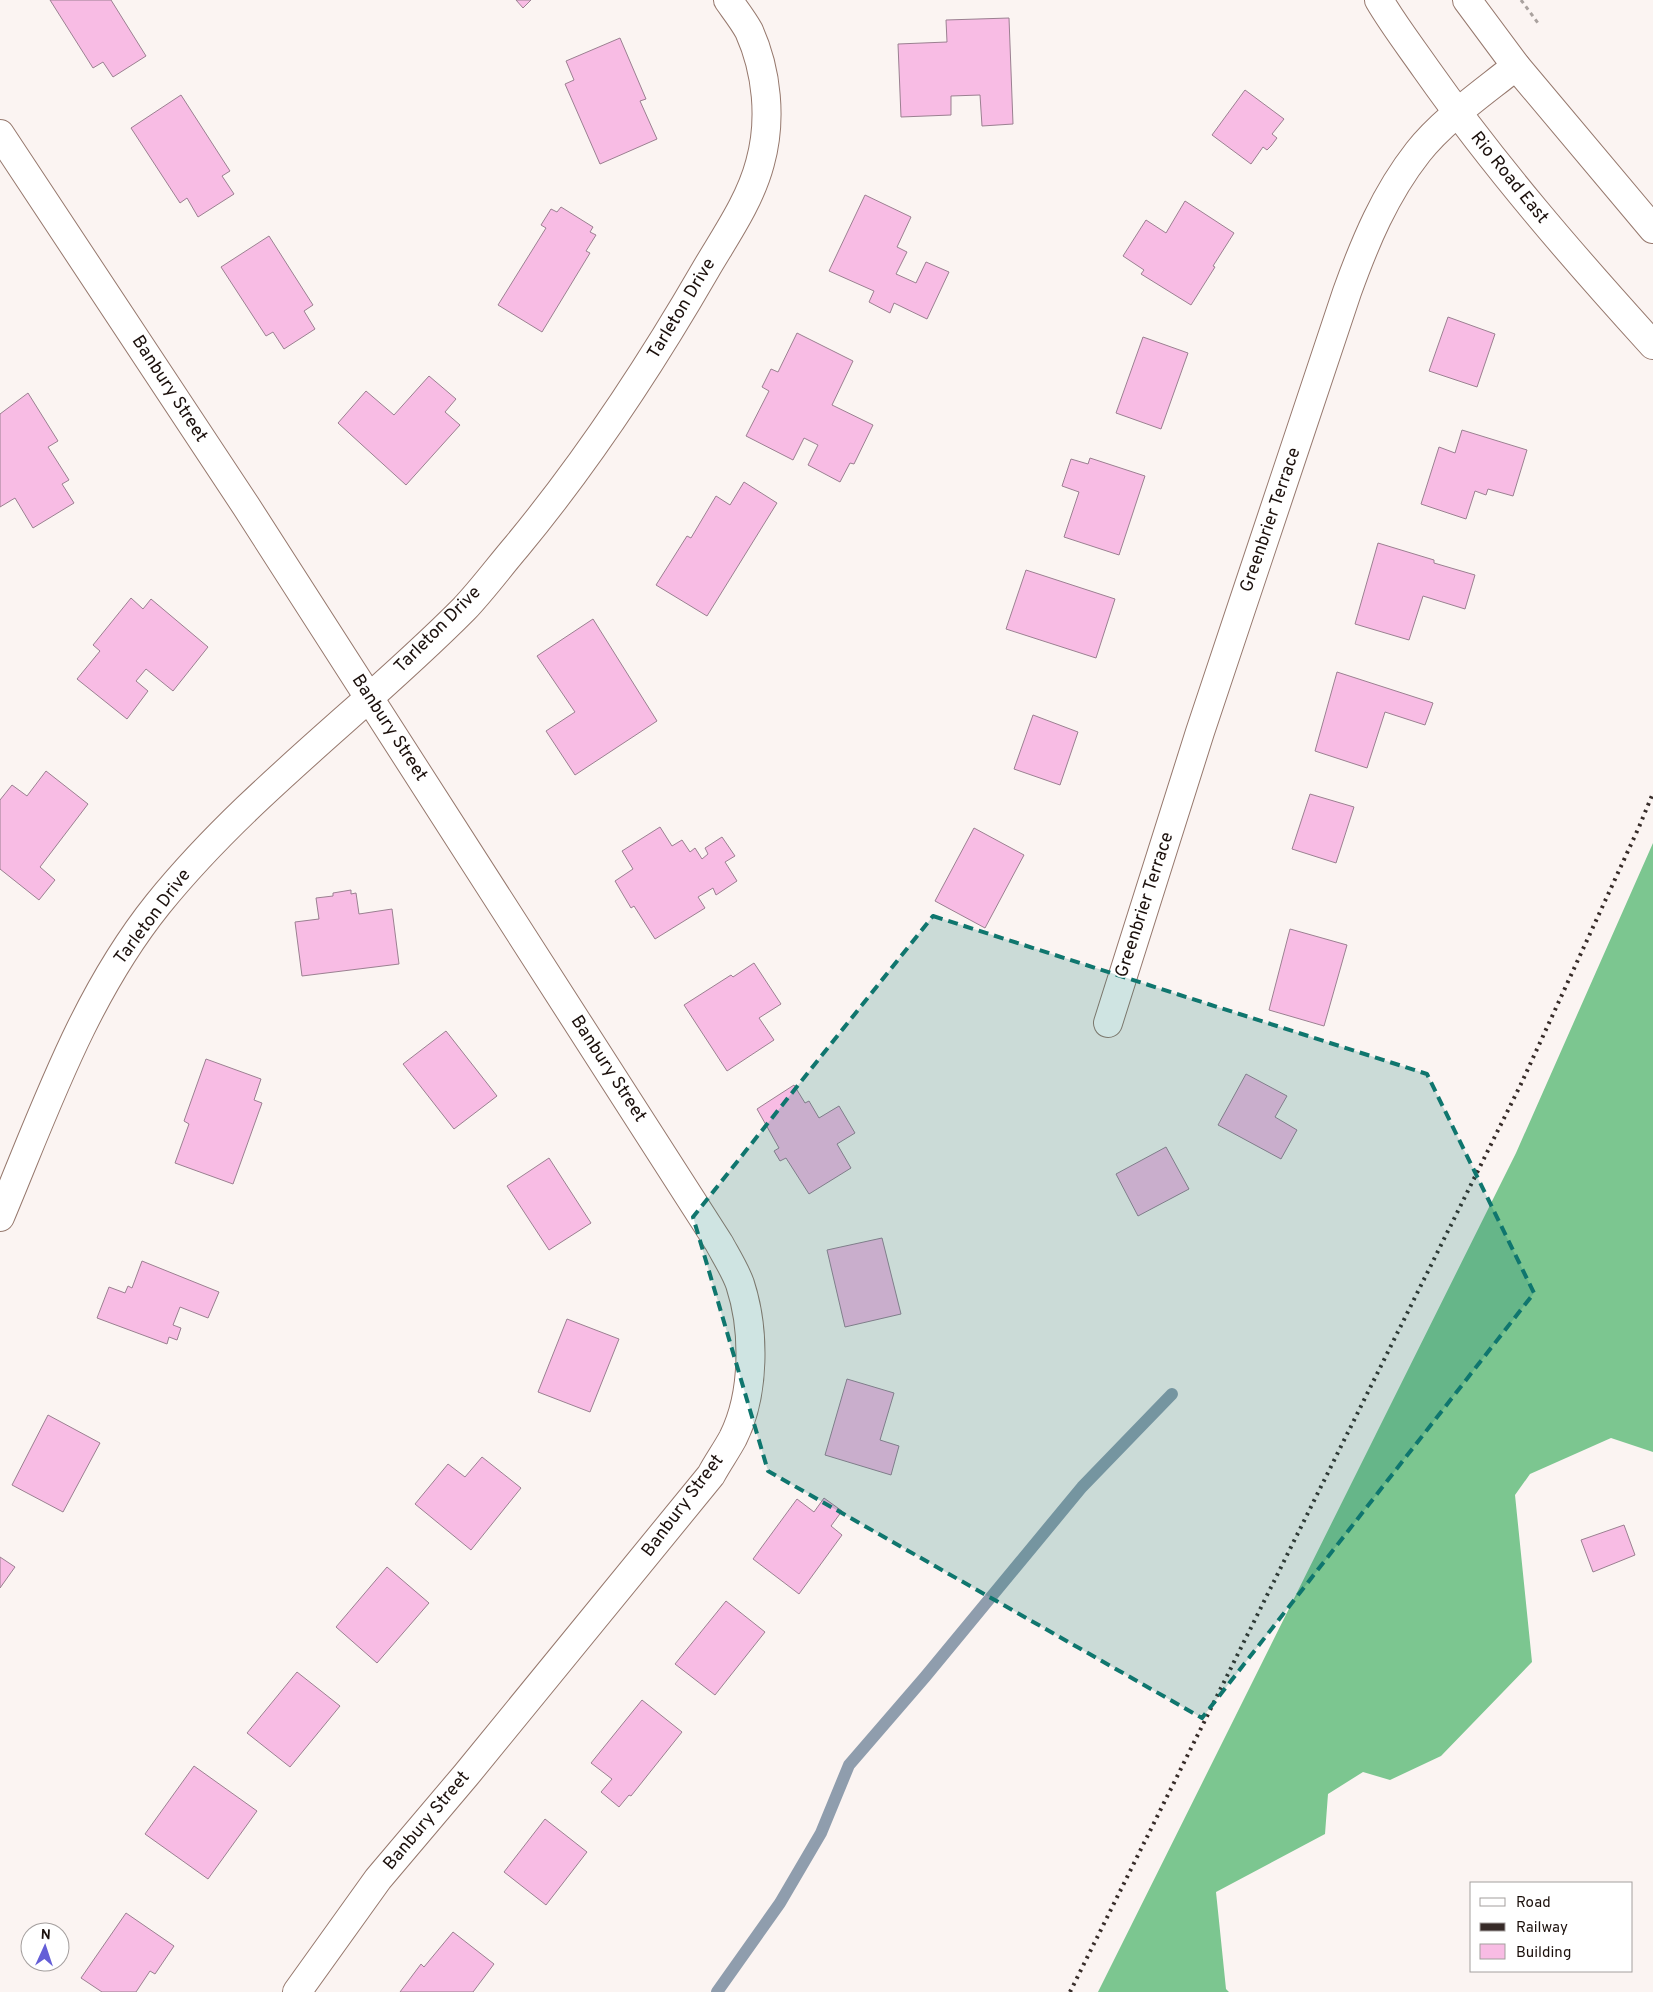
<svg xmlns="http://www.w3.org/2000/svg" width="1653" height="1992" font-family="Overpass,sans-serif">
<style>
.forest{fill:#7cc690}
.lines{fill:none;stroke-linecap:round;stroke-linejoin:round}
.stream{stroke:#8f9dad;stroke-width:12}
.building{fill:#f8bce4;stroke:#9b8091}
.street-casing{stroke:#96786d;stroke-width:30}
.secondary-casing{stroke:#96786d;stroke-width:30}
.path{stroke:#a9a19e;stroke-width:3;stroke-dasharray:4 4;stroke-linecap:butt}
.street{stroke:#fff;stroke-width:28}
.secondary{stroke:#fff;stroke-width:28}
.rail{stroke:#362b28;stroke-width:4;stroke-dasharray:2.5 5;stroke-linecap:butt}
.marked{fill:#0f766e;fill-opacity:0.2;stroke:#0f766e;stroke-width:4;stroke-dasharray:10 6;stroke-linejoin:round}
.labels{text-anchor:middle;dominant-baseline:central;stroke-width:4;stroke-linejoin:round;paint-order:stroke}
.street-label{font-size:18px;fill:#1b100c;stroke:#fff}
</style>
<rect width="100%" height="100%" fill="#fbf4f2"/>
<polygon class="forest" points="1653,843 1653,1452 1611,1438 1530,1474 1515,1495 1532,1662 1441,1756 1390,1780 1363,1772 1328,1794 1325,1834 1216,1892 1226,1989 1229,1992 1098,1992 1516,1153"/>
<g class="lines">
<polyline class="stream" points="717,1992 780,1903 821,1833 849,1765 925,1677 1082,1487 1172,1394"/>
</g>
<g class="building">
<polygon points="50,0 111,0 146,56 113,77 103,62 93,68"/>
<polygon points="516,0 531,0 523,8"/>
<polygon points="1009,18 1013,124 982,126 980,95 951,96 951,115 901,117 898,44 947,42 946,20"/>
<polygon points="620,38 646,99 640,101 657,139 600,164 565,84 574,80 566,61"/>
<polygon points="1245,90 1284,119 1272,134 1277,138 1271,146 1267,150 1263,147 1251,164 1212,135"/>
<polygon points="181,95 230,171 222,176 234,194 198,217 187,198 180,203 131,128"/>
<polygon points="865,195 911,217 897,247 907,252 896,274 916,283 926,262 949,272 927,319 894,303 890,313 869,302 874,291 829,271"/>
<polygon points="1185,201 1234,233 1213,266 1215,267 1191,305 1141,274 1144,270 1123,256 1146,220 1166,233"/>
<polygon points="561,207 593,227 590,232 596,235 586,251 590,253 542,332 498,305 546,228 541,225 551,209 557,212"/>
<polygon points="269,236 313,305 304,311 315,329 284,349 273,332 266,336 221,267"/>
<polygon points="1448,317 1495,334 1477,387 1429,371"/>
<polygon points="797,333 853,361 832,405 873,425 854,464 850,463 840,482 808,465 818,445 804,438 793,460 746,436 769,391 762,387 771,369 778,372"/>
<polygon points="1143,337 1188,353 1161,429 1116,413"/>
<polygon points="429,376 456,399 445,412 460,425 406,485 338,423 366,391 394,415"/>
<polygon points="28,393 58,441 48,447 69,480 62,484 74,503 33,528 15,498 0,507 0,414"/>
<polygon points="1462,430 1527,450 1513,496 1488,489 1486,495 1475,491 1466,519 1421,504 1439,447 1455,453"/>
<polygon points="1090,458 1145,476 1119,555 1064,537 1079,492 1062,486 1071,459 1088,464"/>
<polygon points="744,482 777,503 707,616 656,585 687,536 691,538 716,496 730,505"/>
<polygon points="1378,543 1434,560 1434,563 1475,575 1465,609 1423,596 1409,640 1355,624"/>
<polygon points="1026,570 1115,599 1096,658 1006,629"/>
<polygon points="131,598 143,609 151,599 208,647 173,691 146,669 136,681 148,691 127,719 77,679 100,651 93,645"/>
<polygon points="593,619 657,721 575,775 546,731 575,712 537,656"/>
<polygon points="1337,672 1433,703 1425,725 1385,712 1367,768 1315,751"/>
<polygon points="1033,715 1078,732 1060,785 1014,769"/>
<polygon points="46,771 88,804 40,867 55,880 39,900 0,869 0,800 12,785 27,796"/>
<polygon points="1310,794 1354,807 1336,863 1292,849"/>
<polygon points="660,827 672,846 682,840 690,852 695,848 702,859 708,854 705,848 722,837 735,856 725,862 737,881 716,895 713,888 698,897 705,908 655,939 634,906 631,908 615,881 633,869 622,851"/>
<polygon points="974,828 1024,855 985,928 935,901"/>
<polygon points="351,890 351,894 356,893 359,914 392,909 399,964 302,976 295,922 319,919 316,898 333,896 333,893"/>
<polygon points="1290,929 1347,945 1324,1026 1269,1010"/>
<polygon points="754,963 781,1004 759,1018 774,1040 727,1071 684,1005 731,975 733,977"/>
<polygon points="446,1031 497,1096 454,1129 403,1064"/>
<polygon points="206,1059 261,1079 254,1100 262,1103 233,1184 175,1163 189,1124 184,1121"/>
<polygon points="1246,1074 1287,1096 1275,1117 1297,1130 1281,1159 1218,1125"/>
<polygon points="794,1085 805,1103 809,1101 819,1118 839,1106 855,1133 837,1144 851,1168 809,1194 786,1158 780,1161 774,1151 779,1148 757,1109"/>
<polygon points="1166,1147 1189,1189 1138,1216 1116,1174"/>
<polygon points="549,1158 591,1223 549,1250 507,1186"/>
<polygon points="882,1238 901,1314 845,1327 827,1250"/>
<polygon points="142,1261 219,1292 208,1318 180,1307 173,1325 181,1328 177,1340 169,1337 167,1344 97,1318 109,1287 125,1293 128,1286 132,1288"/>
<polygon points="567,1319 619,1339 590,1412 538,1392"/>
<polygon points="847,1379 894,1393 880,1440 899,1446 891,1475 825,1455"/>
<polygon points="48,1415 100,1443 63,1512 12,1485"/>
<polygon points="482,1457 521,1488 471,1550 415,1504 448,1464 465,1477"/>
<polygon points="824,1498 842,1511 831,1526 842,1535 799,1594 753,1559 797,1499 814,1512"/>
<polygon points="1624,1525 1635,1555 1593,1572 1581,1540"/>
<polygon points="0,1557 15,1567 0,1588"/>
<polygon points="387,1567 429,1603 377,1663 336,1627"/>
<polygon points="726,1601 765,1632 715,1695 675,1664"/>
<polygon points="297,1672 340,1706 290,1767 247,1733"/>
<polygon points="642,1700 682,1732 631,1796 629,1795 619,1807 601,1792 612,1779 591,1763"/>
<polygon points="194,1766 257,1811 208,1879 145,1834"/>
<polygon points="545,1819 587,1852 546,1905 504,1872"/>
<polygon points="126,1913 174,1946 155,1974 150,1971 136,1992 102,1992 81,1978"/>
<polygon points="453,1932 494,1964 473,1992 400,1992 421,1964 424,1967"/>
</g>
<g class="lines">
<g class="street-casing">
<g id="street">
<path d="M 0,134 L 246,506 L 719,1243 C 726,1256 735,1270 740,1284 C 755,1330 755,1394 733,1438 C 726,1451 718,1462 711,1475 L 466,1775 L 378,1879 L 297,1992"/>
<path d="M 1108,1023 L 1200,732 L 1347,292 C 1365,242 1385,194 1418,152 C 1443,120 1484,92 1516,66"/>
<path d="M 0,1217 C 45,1110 84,996 158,904 C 247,794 364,710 464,609 C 483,589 499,567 517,546 C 588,460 650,366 706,269 C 726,235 750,201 760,163 C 772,120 767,71 749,31 C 743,20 735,10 728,0"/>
</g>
</g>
<g class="secondary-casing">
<g id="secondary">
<path d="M 1379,0 C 1393,24 1410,46 1426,69 C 1495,167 1573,257 1653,345"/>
<polyline points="1467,0 1516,66 1653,229"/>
</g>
</g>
<polyline class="path" points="1521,0 1538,23"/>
<use href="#street" class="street"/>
<use href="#secondary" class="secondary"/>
<polyline class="rail" points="1070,1992 1521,1084 1639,827 1653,793"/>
</g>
<path class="marked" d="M 933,916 L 1427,1074 L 1534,1293 L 1202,1718 L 768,1471 L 693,1217 Z"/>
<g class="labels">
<g class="street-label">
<text transform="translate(1509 178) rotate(51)">Rio Road East</text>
<text transform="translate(682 309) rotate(-59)">Tarleton Drive</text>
<text transform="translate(169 389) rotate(57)">Banbury Street</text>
<text transform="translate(1271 520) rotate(-71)">Greenbrier Terrace</text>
<text transform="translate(438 630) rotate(-45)">Tarleton Drive</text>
<text transform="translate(389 728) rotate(57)">Banbury Street</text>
<text transform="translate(1145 905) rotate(-72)">Greenbrier Terrace</text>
<text transform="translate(153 917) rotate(-53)">Tarleton Drive</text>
<text transform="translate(608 1069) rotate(57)">Banbury Street</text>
<text transform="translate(683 1506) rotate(-53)">Banbury Street</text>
<text transform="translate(427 1821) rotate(-50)">Banbury Street</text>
</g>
</g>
<rect x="1470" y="1882" width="162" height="90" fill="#ffffff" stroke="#a49f9e"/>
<rect x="1480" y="1898" width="25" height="8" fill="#ffffff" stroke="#a49f9e"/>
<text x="1516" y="1907" font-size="15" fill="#1b100c">Road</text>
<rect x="1480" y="1923" width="25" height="8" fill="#362b28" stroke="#a49f9e"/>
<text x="1516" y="1932" font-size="15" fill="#1b100c">Railway</text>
<rect x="1480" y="1944" width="25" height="15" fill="#f8bce4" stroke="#a49f9e"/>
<text x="1516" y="1957" font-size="15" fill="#1b100c">Building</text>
<g transform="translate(45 1947) rotate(3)"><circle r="24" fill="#ffffff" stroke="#a49f9e"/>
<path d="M0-4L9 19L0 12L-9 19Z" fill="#645ed7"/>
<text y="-8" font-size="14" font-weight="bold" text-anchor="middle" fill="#1b100c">N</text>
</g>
</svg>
